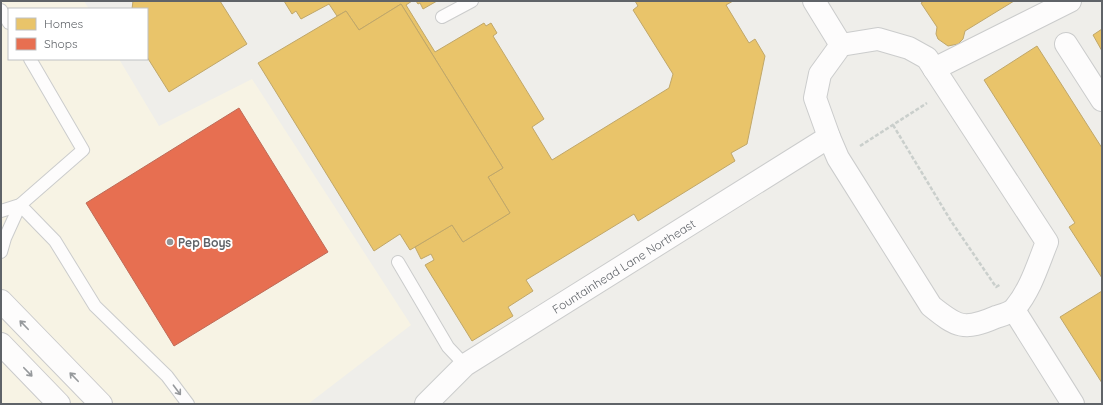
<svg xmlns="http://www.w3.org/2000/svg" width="1103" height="405" font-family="Quicksand,sans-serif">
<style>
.commercial{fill:#f7f3e4}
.homes{fill:#e9c46a;stroke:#c0a769}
.shops{fill:#e76f51;stroke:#be6b58}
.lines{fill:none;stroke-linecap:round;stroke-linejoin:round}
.lane-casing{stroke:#cbcccc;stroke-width:14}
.street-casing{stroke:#cbcccc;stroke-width:24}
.secondary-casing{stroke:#cacacb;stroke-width:24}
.path{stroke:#cacfcc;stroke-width:2.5;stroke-dasharray:4 2;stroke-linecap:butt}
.lane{stroke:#fdfcfc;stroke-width:12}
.street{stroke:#fdfcfc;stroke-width:22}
.secondary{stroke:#fdfcfc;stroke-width:22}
.oneway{stroke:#96999c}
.poi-dot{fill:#919496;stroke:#fff;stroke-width:1.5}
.labels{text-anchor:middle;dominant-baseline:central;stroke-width:4;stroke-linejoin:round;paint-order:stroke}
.poi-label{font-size:12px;font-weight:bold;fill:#5f6368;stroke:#fff;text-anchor:start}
.street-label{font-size:12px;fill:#5f6368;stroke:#fff}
</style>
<rect width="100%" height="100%" fill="#efeeea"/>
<polygon class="commercial" points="1,1 84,1 89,9 9,9 9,59 119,59 159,126 252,79 411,325 308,404 1,404"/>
<g class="homes">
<polygon points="133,1 220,1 247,44 169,92 147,57 147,9 132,9"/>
<polygon points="284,1 412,1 406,5 435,52 484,23 486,26 491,23 497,33 493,36 544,119 532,127 552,160 669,88 673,74 633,10 638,6 635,1 733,1 726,5 749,43 755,39 765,56 747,144 731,153 735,161 638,221 634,214 526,280 533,291 508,307 513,316 472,341 425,265 434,260 431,254 421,259 415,247 452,225 463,242 510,213 488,177 503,168 401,4 359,30 346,11 337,16 329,4 301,19 296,11 292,14"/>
<polygon points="416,1 437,1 423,9 420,3 418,4"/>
<polygon points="924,1 1014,1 965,31 963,39 958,44 948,46 938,39 936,34 937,27 921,3"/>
<polygon points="401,4 503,168 488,177 510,213 463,242 452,225 410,250 400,234 374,251 258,63 346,11 359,30"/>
<polygon points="1102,29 1102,51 1093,35"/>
<polygon points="1037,46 1102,148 1102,278 1069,227 1075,223 984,80"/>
<polygon points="1102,291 1102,383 1060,317"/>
</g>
<polygon class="shops" points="239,108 328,252 174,346 86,203"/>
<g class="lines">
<g class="lane-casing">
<g id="lane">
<polyline points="1,10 9,23"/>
<polyline points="442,17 472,1"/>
<polyline points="20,205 55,241 95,306 167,376 188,404"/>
<polyline points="1,211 20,205 83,150 30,59"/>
<polyline points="1,252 5,238 20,205"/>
<polyline points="398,262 448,347 465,365"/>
</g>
</g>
<g class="street-casing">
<g id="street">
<polyline points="814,1 841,45"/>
<path d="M 878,39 L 909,48 L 927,58 L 1047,242 C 1038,264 1031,289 1015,308 C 1011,313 1002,315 996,317 C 964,331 957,327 931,306 L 838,158 L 829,137 L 815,98 L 820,74 L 841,45 Z"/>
<polyline points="1066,44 1102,100"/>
<polyline points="934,69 1070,1"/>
<polyline points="1014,310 1073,404"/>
<path id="s1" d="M 426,404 L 465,365 L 829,137"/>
</g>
</g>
<g class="secondary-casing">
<g id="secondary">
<polyline points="1,301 101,404"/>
<polyline points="1,344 59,404"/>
</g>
</g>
<g class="path">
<polyline points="893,125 951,221 996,287 1001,284"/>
<polyline points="860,146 927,103"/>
</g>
<use href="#lane" class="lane"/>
<use href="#street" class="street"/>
<use href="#secondary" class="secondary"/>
</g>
<defs><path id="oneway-shaft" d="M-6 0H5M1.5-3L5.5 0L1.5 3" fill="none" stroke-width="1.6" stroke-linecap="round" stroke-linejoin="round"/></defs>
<g class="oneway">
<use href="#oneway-shaft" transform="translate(24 325) rotate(-134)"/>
<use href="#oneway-shaft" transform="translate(28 372) rotate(46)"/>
<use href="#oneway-shaft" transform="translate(74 377) rotate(-134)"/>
<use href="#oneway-shaft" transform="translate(177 390) rotate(53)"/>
</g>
<circle class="poi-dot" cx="170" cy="242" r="4"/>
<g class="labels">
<g class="poi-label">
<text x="178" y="242">Pep Boys</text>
</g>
<g class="street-label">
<text stroke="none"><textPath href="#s1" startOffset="242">Fountainhead Lane Northeast</textPath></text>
</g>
</g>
<rect width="1103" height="405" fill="none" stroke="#5f6368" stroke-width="4"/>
<rect x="8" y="8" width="140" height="52" fill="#ffffff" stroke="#bfc1c3"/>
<rect x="16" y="18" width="20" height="12" fill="#e9c46a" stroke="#bfc1c3"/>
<text x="44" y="28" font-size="12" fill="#5f6368">Homes</text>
<rect x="16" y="38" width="20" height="12" fill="#e76f51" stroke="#bfc1c3"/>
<text x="44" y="48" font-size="12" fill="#5f6368">Shops</text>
</svg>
